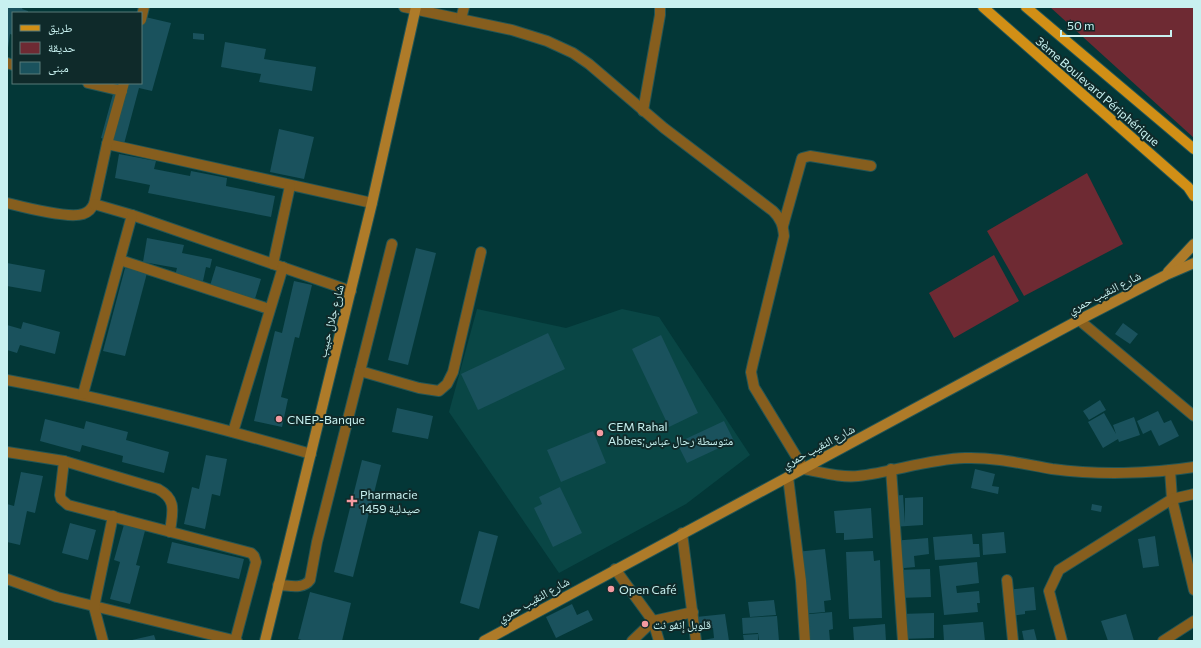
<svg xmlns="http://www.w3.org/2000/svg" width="1201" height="648" font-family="Commissioner,'Noto Naskh Arabic',sans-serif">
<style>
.built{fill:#094645}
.green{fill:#6e2a33}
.building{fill:#1a525d}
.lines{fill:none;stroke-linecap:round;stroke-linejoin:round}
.street-casing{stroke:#235555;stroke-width:12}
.secondary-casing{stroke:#235555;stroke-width:12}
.primary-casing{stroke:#235555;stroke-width:12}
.street{stroke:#865e1e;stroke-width:10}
.secondary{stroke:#ae7b29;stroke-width:10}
.primary{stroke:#d18f16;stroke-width:10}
.poi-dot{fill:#f49aa1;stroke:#0f2a2a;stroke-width:1.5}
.labels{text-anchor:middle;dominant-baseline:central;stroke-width:4;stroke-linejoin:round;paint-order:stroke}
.street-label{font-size:12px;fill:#c8f1f0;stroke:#0f2a2a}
.poi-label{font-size:12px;fill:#c8f1f0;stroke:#0f2a2a;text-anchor:start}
</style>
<rect width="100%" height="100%" fill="#033737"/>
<polygon class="built" points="477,309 566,328 622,309 659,317 750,455 686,504 559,573 449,412"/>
<g class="green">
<polygon points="1050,7 1194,7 1194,138"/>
<polygon points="1087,173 1123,244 1024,296 987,231"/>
<polygon points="994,255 1019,301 954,338 929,293"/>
</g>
<g class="building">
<polygon points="7,7 23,7 22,9 28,11 28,13 13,13 13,35 10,34 8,48"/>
<polygon points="141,16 171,23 152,91 139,88 124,144 101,138 116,83 141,83"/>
<polygon points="193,33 204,34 204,40 193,39"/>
<polygon points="225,42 266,49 264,59 316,67 312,91 259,82 261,74 221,67"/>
<polygon points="279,129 314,137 304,179 270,172"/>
<polygon points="119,154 156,161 154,169 190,176 191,171 227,178 226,186 275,196 271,217 148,193 150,185 115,178"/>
<polygon points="147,238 184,245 182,253 212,259 210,268 206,267 203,281 175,276 177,268 143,262"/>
<polygon points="416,248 436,253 408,365 388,360"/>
<polygon points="7,263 45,270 41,292 7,286"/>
<polygon points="216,266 261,279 254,302 209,289"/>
<polygon points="125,268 147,273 125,356 103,351"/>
<polygon points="294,281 312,285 299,338 295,337 281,397 288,399 282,427 254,421 275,331 282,333"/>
<polygon points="23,322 60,332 55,354 20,345 17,353 7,350 7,325 21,329"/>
<polygon points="1123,323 1138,334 1130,344 1115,334"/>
<polygon points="548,333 565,369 478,410 461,374"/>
<polygon points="661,335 698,413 669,427 632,349"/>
<polygon points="1100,400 1106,410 1089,420 1083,411"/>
<polygon points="397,408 433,416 428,439 392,432"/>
<polygon points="1158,411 1164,423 1171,420 1179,436 1159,446 1151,430 1143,434 1137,421"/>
<polygon points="1104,413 1116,434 1113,425 1134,417 1140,435 1119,442 1118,439 1103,448 1088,422"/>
<polygon points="45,419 84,429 86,421 128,432 126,440 169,452 164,473 122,462 123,456 82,445 80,452 40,441"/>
<polygon points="724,421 734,441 687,463 677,443"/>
<polygon points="593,431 606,463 561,482 547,450"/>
<polygon points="206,455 227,459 220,496 212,494 205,529 184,524 192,487 199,489"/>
<polygon points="362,460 381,465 353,577 334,572"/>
<polygon points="975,469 995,474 992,486 999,487 998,494 971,488"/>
<polygon points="21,472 43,476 35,513 27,511 20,545 7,542 7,504 14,506"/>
<polygon points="560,487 582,533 553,547 534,508 542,504 539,497"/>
<polygon points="903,495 905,523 905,498 923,497 923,525 892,527 889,496"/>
<polygon points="1092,504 1102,506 1101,512 1091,510"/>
<polygon points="871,508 873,538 844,540 844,533 836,533 834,511"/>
<polygon points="125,521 146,527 136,565 140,566 130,604 110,599 120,562 114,560"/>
<polygon points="70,523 96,530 88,560 62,553"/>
<polygon points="479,531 498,536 479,609 460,603"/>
<polygon points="1004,532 1006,553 983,555 982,534"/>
<polygon points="972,534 973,544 979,544 980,557 935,560 933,537"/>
<polygon points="1155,536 1159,566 1143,568 1138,539"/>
<polygon points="928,538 929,554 914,556 915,567 894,569 892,541"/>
<polygon points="172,542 244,559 239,579 167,563"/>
<polygon points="825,549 831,600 824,601 825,612 802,614 796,552"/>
<polygon points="873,551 874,561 880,560 882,618 849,619 846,552"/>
<polygon points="977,562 979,583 956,586 957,593 979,591 980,603 977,603 978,612 944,615 939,566"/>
<polygon points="930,569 931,597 898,598 897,570"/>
<polygon points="1034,587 1036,610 1025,611 1025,614 1009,616 1006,590"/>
<polygon points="310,592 351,603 342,641 305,641 298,639"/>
<polygon points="774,600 776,615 750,617 748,602"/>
<polygon points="572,604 577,615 588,610 593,620 556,638 546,617"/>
<polygon points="832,612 833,629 829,630 830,641 801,641 799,615"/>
<polygon points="934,613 934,638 900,639 900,614"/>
<polygon points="725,614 729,641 698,641 714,638 713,628 698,629 696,617"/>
<polygon points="1126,614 1134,641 1108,641 1101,621"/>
<polygon points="777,616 779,641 759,641 758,633 743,634 742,618"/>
<polygon points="983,622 985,641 944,641 943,625"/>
<polygon points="885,624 886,641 854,641 853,627"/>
<polygon points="1034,629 1037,641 1024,641 1022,631"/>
<polygon points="758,634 758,641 744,641 743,635"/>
<polygon points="154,635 156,641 132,641 132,640"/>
</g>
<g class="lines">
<g class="street-casing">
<g id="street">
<path d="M 404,7 L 512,30 L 547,41 L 573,53 L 589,64 L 664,128 L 773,211 C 781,219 783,225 784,236 L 753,363 L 751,372 L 754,387 L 804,469 C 821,472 841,478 858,476 C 894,472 928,459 965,458 C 995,457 1023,464 1052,469 C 1097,475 1150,474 1194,467"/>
<polyline points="461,19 464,7"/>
<polyline points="141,20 144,7"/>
<polyline points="7,63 13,65"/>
<polyline points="88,83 122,91"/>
<polyline points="643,111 660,15 660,7"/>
<polyline points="107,144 372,203"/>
<path d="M 7,203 C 23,207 68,219 83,214 C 89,212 91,209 94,204 L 107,144 L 124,83"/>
<polyline points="94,204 132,215 351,291"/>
<polyline points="783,226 802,158 810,156 871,166"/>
<polyline points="120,260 269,309"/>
<polyline points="273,264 290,186"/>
<polyline points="1079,320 1194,416"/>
<polyline points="360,371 419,388 439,391 447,384 453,372 481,252"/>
<path d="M 7,380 C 109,399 211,425 311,454"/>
<polyline points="83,394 132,215"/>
<polyline points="233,432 283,267"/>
<path d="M 7,452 L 64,461 L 158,489 C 178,500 172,513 170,532"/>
<polyline points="64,461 60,495 61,499 68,505 251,553 254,556 256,562 235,641"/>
<polyline points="891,469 903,641"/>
<polyline points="1170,470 1172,499 1194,590"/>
<polyline points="788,477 801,581 805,641"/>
<polyline points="682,533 696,641"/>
<polyline points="615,569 653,621 659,641"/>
<polyline points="7,579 57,597 237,641"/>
<polyline points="1007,580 1013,641"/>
<path d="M 278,585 C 288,585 303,590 310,580 L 317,542 L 392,244"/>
<polyline points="103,641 94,607 113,516"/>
<polyline points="632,641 653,621 693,612"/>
<polyline points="1062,641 1049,591 1059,570 1172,499 1194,494"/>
<polyline points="1163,641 1194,621"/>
</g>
</g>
<g class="secondary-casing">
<g id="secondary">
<polyline points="1168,272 1194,244"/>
<polyline points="265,641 372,203 416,7"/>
<polyline points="484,641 1079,320 1166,275 1194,263"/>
</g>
</g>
<g class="primary-casing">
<g id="primary">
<polyline points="983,7 1188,187 1194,196"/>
<polyline points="1026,7 1194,149"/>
</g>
</g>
<use href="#street" class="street"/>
<use href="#secondary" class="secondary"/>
<use href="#primary" class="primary"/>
</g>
<g class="poi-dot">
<circle cx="279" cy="419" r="4"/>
<circle cx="600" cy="433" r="4"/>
<path d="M350 495h4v4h4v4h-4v4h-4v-4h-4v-4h4z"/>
<circle cx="611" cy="589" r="4"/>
<circle cx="645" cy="624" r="4"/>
</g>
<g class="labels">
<g class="street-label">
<text transform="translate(1098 91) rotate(41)">3ème Boulevard Périphérique</text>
<text transform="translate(1104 292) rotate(-27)">شارع النقيب حمري</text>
<text transform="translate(330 321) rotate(-76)">شارع جلال حبيب</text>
<text transform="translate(818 446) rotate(-28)">شارع النقيب حمري</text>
<text transform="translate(533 599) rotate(-29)">شارع النقيب حمري</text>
</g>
<g class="poi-label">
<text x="287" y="419">CNEP-Banque</text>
<text x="608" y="426">CEM Rahal<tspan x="608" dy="14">Abbes;متوسطة رحال عباس</tspan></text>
<text x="360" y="494">Pharmacie<tspan x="360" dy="14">1459 صيدلية</tspan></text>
<text x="619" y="589">Open Café</text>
<text x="653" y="624">قلوبل إنفو نت</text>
</g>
</g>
<rect width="1201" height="648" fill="none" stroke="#c8f1f0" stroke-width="16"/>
<rect x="12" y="12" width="130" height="72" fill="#0f2a2a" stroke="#597a79"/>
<rect x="20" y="25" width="20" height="6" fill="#d18f16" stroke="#597a79"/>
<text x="48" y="32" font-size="12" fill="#c8f1f0">طريق</text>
<rect x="20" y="42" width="20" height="12" fill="#6e2a33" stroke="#597a79"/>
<text x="48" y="52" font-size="12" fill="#c8f1f0">حديقة</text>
<rect x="20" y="62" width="20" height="12" fill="#1a525d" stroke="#597a79"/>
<text x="48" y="72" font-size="12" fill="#c8f1f0">مبنى</text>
<path d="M1061 30v6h110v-6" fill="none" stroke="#c8f1f0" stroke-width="2"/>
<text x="1067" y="30" font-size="12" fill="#c8f1f0" stroke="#0f2a2a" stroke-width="3" paint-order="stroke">50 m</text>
</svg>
